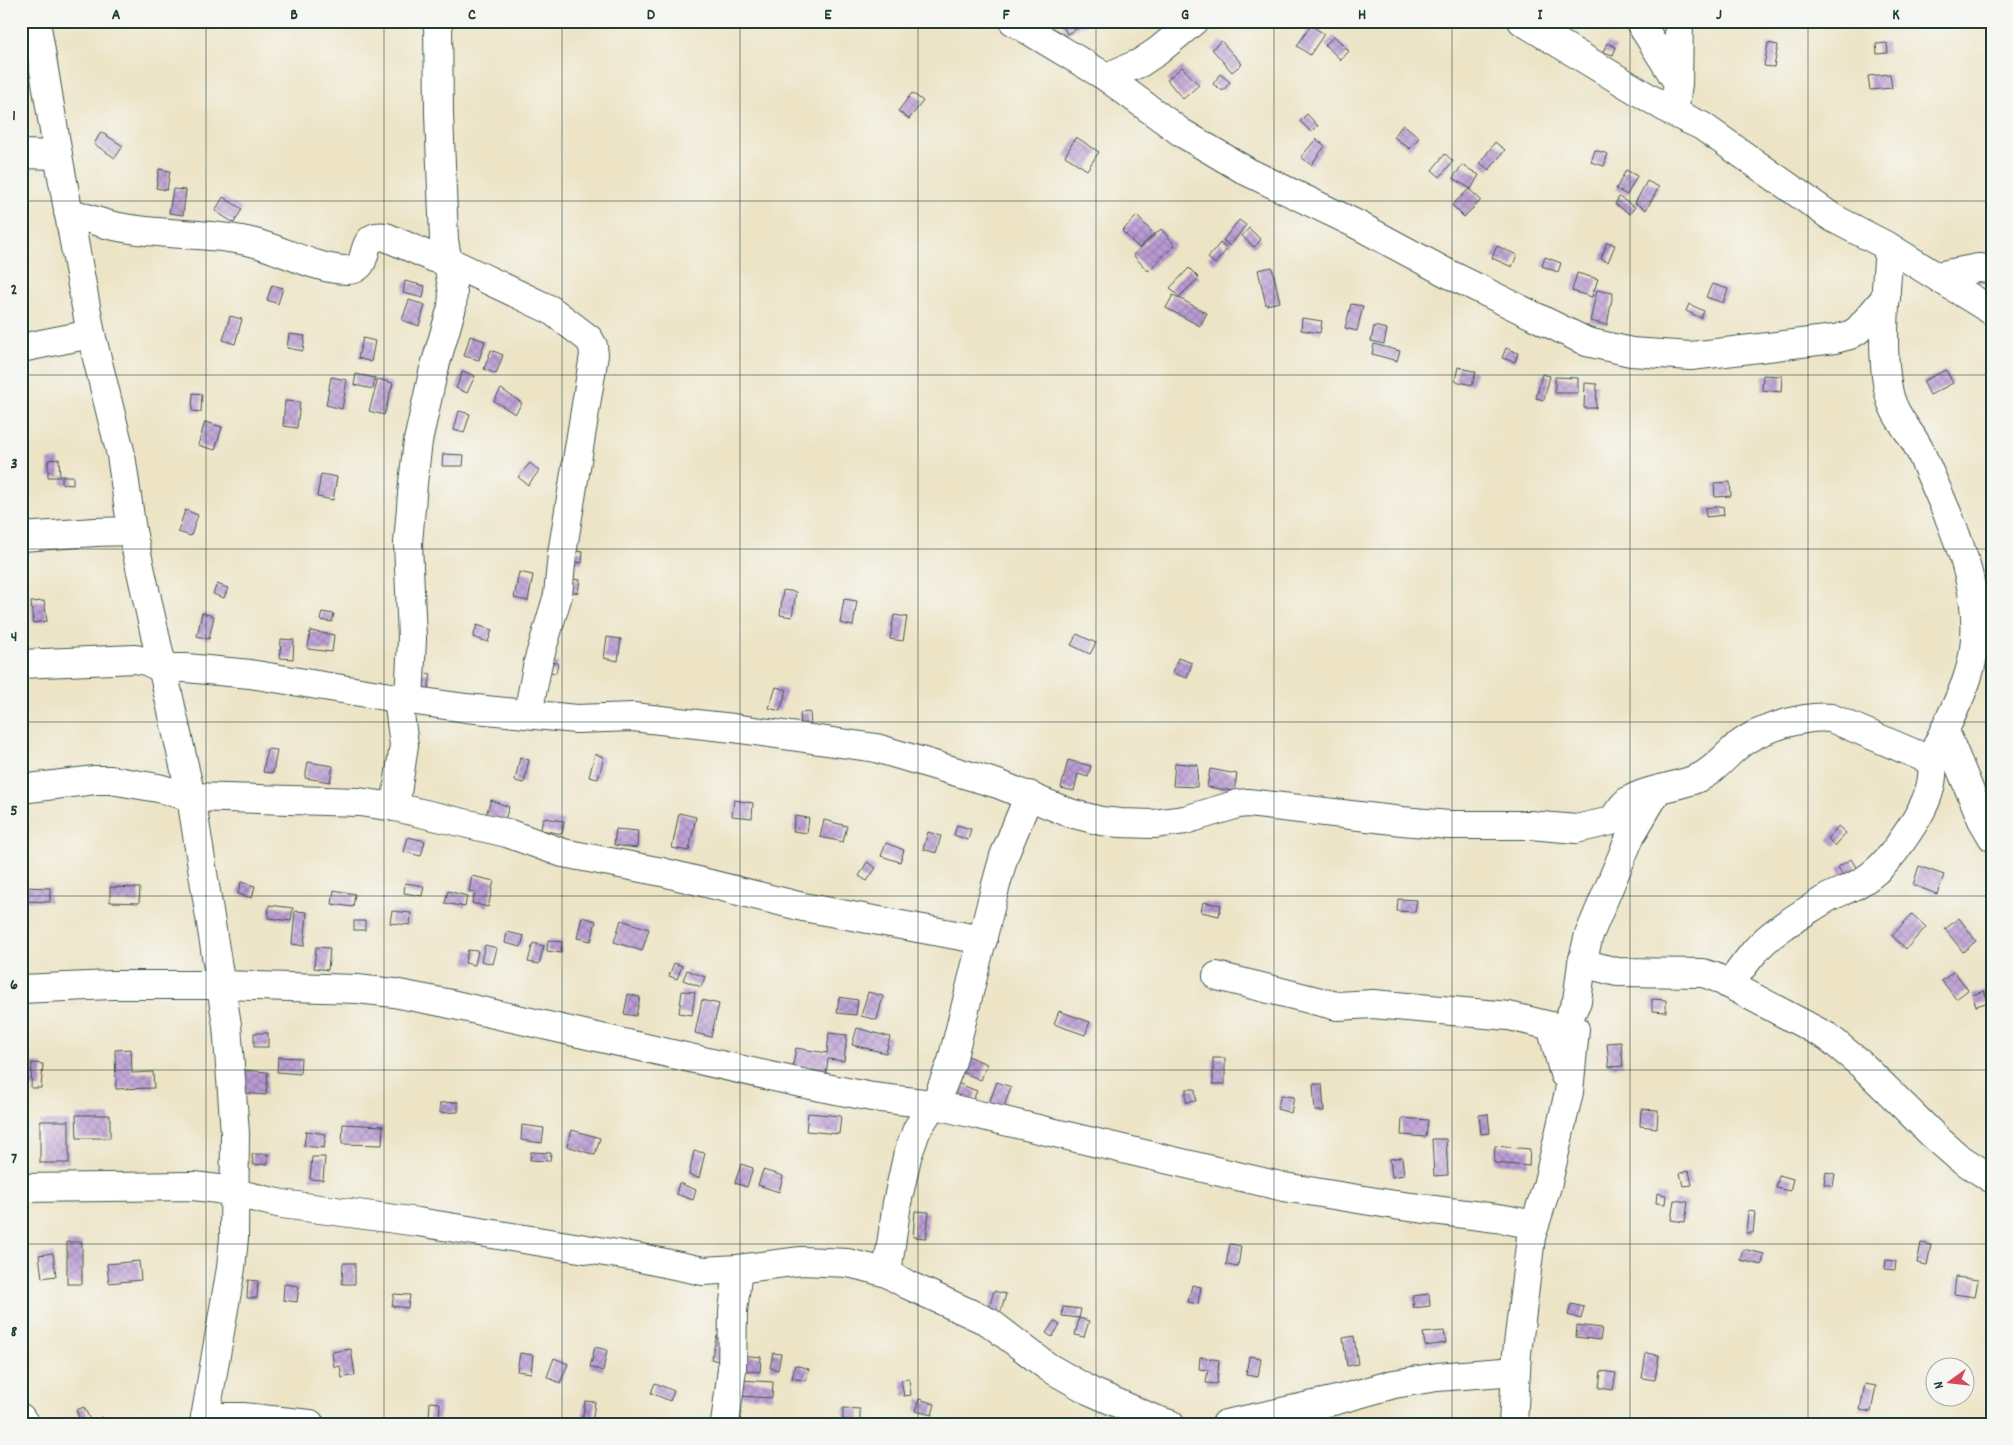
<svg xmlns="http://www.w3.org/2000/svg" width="2013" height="1445" font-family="Dekko,sans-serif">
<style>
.building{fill:url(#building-cross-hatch)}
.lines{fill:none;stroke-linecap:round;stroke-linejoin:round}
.minor-casing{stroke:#3e564a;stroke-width:30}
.minor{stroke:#fff;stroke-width:28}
.grid{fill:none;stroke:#1f3d34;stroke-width:1;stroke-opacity:0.55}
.neatline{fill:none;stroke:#1f3d34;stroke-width:2}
.grid-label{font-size:16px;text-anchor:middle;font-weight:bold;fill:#1f3d34}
</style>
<defs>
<pattern id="building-cross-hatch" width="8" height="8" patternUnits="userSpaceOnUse" patternTransform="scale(1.25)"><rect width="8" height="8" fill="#bb9ad4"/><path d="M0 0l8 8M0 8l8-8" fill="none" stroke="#977fad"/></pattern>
</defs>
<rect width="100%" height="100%" fill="#f6f6f2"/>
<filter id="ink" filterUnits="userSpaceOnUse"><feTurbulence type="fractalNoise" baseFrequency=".02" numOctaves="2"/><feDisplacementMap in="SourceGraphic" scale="10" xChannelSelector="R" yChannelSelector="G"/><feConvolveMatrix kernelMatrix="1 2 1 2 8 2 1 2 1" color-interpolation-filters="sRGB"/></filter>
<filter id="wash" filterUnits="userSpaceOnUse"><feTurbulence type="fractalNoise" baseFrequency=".0096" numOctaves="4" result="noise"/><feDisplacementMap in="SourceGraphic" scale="20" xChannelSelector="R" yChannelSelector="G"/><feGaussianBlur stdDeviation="1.12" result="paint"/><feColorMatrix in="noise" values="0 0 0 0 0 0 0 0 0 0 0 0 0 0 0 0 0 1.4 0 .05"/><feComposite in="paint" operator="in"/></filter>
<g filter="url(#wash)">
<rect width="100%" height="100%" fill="#ede4c6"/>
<g id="blocks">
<g class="building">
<polygon points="1063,21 1088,21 1088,23 1067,34 1061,22"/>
<polygon points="1311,25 1324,34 1310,55 1297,46"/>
<polygon points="1334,36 1349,51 1341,60 1325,45"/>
<polygon points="1221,41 1242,64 1232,72 1212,49"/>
<polygon points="1607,43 1616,47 1613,55 1603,52"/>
<polygon points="1768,43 1778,45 1774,67 1764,66"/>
<polygon points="1887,43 1888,53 1877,54 1876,44"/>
<polygon points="1182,67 1199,85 1183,99 1167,80"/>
<polygon points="1220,74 1230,82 1223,91 1213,84"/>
<polygon points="1890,74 1892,88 1870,90 1868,76"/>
<polygon points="912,93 923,101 909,119 898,111"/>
<polygon points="1307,114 1318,126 1311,132 1300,121"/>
<polygon points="1403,124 1419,137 1410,149 1394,137"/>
<polygon points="101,132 123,146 115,158 94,144"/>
<polygon points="1076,137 1099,152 1087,170 1065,156"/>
<polygon points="1316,139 1325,146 1311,165 1301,157"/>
<polygon points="1495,142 1505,150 1489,170 1480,163"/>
<polygon points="1595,150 1608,154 1604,166 1591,162"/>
<polygon points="1445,154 1453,161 1440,177 1432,170"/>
<polygon points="1462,165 1479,175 1471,189 1453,178"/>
<polygon points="159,169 170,171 167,190 156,188"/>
<polygon points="1626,170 1637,176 1627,195 1616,189"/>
<polygon points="1647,181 1659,187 1646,210 1635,203"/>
<polygon points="173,189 186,190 183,215 169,213"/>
<polygon points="1469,189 1481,200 1464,217 1452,205"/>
<polygon points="223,197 242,209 234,223 215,211"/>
<polygon points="1619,197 1635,207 1630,214 1615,204"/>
<polygon points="21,216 26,216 28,245 21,245"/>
<polygon points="1137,216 1154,234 1139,248 1122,231"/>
<polygon points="1239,220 1246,225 1230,246 1223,240"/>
<polygon points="1249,228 1261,240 1254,247 1242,236"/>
<polygon points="1161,229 1175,245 1148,271 1133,255"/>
<polygon points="1607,242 1615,245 1608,262 1601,259"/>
<polygon points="1220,243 1227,249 1215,264 1208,258"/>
<polygon points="1497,246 1517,255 1512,267 1492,258"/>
<polygon points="1545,257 1561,263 1558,272 1542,266"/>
<polygon points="1272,267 1280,302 1266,305 1258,270"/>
<polygon points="1189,268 1199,278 1179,297 1170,288"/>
<polygon points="1577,273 1598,279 1592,297 1572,291"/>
<polygon points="405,281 425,286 423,298 403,293"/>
<polygon points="1712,284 1728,289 1723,303 1706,297"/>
<polygon points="272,285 283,288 278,304 267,300"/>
<polygon points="1597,290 1613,293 1607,325 1590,321"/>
<polygon points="1173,295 1207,313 1200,326 1166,308"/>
<polygon points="409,300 425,305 419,326 402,320"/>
<polygon points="1351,304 1363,306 1357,331 1345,328"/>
<polygon points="1689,304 1704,311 1701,318 1686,311"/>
<polygon points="230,316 242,319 235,344 223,340"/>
<polygon points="1302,318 1322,321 1320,333 1301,330"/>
<polygon points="1374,326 1387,329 1384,344 1371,341"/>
<polygon points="289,334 305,336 303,351 287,348"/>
<polygon points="470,336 485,341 479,360 464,356"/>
<polygon points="363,338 375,341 371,362 358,358"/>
<polygon points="1374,344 1400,351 1397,361 1372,354"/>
<polygon points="1506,348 1518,353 1515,362 1502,358"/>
<polygon points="491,350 503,355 496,374 484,369"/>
<polygon points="1458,367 1476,372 1472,385 1455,381"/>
<polygon points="1946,370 1953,383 1930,395 1923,381"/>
<polygon points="463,371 475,376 467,393 456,388"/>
<polygon points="356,374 375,378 373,389 354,385"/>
<polygon points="1542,374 1550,376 1544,400 1536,398"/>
<polygon points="1763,375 1782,376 1781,392 1762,390"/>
<polygon points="331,377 347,380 342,409 326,405"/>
<polygon points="1555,377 1578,378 1578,393 1555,393"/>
<polygon points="378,379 393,383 384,415 369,411"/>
<polygon points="1585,383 1597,384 1596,408 1584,408"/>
<polygon points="501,389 522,403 515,414 494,401"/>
<polygon points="193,393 202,394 201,412 192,411"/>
<polygon points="285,401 300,402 297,428 283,426"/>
<polygon points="459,411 470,414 464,433 454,430"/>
<polygon points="205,422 222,427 215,450 198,445"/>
<polygon points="443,454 464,455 463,466 442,466"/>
<polygon points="59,459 60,477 48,477 48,460"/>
<polygon points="530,463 539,471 528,485 518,477"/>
<polygon points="321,474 337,477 333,500 317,497"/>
<polygon points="62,476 73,476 73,485 62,484"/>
<polygon points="1730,482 1731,496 1715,497 1714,483"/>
<polygon points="1723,506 1724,515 1706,517 1705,508"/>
<polygon points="185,510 198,515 191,536 178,532"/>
<polygon points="570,550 583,552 582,563 569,561"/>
<polygon points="519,572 533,575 528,601 514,598"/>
<polygon points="566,578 580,580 578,593 564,590"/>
<polygon points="217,584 228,588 224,598 213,594"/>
<polygon points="783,590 796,592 792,617 780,615"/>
<polygon points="844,599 857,601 853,626 840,623"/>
<polygon points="44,601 47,621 33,623 31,602"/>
<polygon points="322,612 334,614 332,622 320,620"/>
<polygon points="202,613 214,616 209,639 197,636"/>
<polygon points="894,615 907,617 903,641 890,639"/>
<polygon points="477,625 492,630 488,642 473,637"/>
<polygon points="310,631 334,635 332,652 308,649"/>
<polygon points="1077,634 1096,643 1090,654 1071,645"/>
<polygon points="607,637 621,639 618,661 604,658"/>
<polygon points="281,639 294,640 293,659 280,658"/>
<polygon points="1178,658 1192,663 1187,678 1173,673"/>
<polygon points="539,661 558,663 556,673 538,671"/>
<polygon points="417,672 431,674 427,696 414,694"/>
<polygon points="776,687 787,690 780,711 769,708"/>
<polygon points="810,712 811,728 801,729 800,713"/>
<polygon points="267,749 277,750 273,773 263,772"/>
<polygon points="595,754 604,757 598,779 589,777"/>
<polygon points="520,757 529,760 524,783 515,781"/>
<polygon points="1068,760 1091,766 1088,777 1078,774 1074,791 1061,788"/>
<polygon points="308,762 333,766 330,782 305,778"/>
<polygon points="1175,763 1198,765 1197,787 1173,786"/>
<polygon points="1210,769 1237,774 1234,791 1207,787"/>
<polygon points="491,800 509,807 504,822 486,814"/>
<polygon points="734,800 753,803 752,818 732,816"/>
<polygon points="679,813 696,817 689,851 672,848"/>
<polygon points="795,816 809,818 807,833 793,831"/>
<polygon points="543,818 564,821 562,834 541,830"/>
<polygon points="824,820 847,826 843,842 820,837"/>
<polygon points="957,825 971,829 968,840 954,835"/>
<polygon points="1838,826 1846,833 1835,846 1828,839"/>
<polygon points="616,829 638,831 637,848 614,845"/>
<polygon points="928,832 941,836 936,853 923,849"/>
<polygon points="408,837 425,841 421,856 404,852"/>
<polygon points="886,843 904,850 900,862 881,856"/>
<polygon points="1851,859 1857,869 1843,877 1838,867"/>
<polygon points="867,862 876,868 867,881 859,876"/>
<polygon points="1919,866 1944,875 1937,894 1913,885"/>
<polygon points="472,876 494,881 488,907 472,903 475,892 469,891"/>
<polygon points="241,882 255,886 252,898 238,894"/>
<polygon points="405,883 424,886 422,896 404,893"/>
<polygon points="24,887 50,888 50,902 24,901"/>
<polygon points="110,887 140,888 139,903 110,902"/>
<polygon points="334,890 355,894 353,907 332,904"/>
<polygon points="448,891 467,896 465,907 445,903"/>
<polygon points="1398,899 1417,900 1415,912 1397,911"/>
<polygon points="1203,902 1221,905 1219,916 1201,912"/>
<polygon points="269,905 293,908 291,921 268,918"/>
<polygon points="295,911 307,912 304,946 292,944"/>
<polygon points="392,911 411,913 410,925 390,923"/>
<polygon points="1912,914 1926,927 1906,949 1892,936"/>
<polygon points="582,917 596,921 591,941 577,938"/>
<polygon points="1959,918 1976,941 1963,952 1945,929"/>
<polygon points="621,920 649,929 642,951 614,942"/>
<rect x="354" y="921" width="11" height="9"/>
<polygon points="507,932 524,936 521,947 505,943"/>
<polygon points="548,940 562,942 561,953 547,951"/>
<polygon points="533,943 544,946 539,964 528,962"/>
<polygon points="485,945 497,948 493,964 481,961"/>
<polygon points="316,947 330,948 328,970 314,968"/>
<polygon points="468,950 478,951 475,965 465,963"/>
<polygon points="674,963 682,966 677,979 669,976"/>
<polygon points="687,970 705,977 701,987 683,980"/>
<polygon points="1954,971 1968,990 1956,999 1942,981"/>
<polygon points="682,991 695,992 692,1015 679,1013"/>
<polygon points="1984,991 1989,1002 1976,1006 1972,995"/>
<polygon points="868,992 883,996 877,1020 861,1016"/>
<polygon points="628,994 640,997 636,1016 624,1014"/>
<polygon points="839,997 858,1000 856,1015 837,1013"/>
<polygon points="1652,999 1666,1000 1666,1012 1652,1011"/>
<polygon points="702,1000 719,1004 711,1037 695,1033"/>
<polygon points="1059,1011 1090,1022 1085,1035 1054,1024"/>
<polygon points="857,1028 890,1037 886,1053 852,1045"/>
<rect x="254" y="1033" width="14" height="14"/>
<polygon points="829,1033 847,1035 844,1061 828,1059 826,1076 792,1071 796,1048 827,1053"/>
<polygon points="1621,1042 1623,1066 1609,1067 1607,1043"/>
<polygon points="131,1049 132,1073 153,1072 154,1088 116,1089 115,1050"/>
<polygon points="965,1055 987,1064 981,1080 959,1071"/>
<polygon points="278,1057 301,1058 300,1074 277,1072"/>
<rect x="1213" y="1058" width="12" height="26"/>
<polygon points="32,1063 43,1064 41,1088 31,1088"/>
<polygon points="243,1070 268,1072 266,1095 241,1093"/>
<polygon points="997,1082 1011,1087 1000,1117 986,1111"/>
<polygon points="957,1083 977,1091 972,1102 953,1094"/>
<polygon points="1313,1084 1322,1084 1324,1111 1315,1111"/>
<polygon points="1186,1089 1195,1089 1196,1101 1186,1102"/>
<polygon points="1281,1095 1294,1097 1291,1113 1277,1109"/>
<polygon points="458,1102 458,1112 440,1113 440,1103"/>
<polygon points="1641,1109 1658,1110 1657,1128 1640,1126"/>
<polygon points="808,1113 841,1116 839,1134 806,1131"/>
<polygon points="1488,1114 1490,1133 1481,1134 1479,1115"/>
<polygon points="76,1115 110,1115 110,1138 77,1138"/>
<polygon points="1402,1118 1428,1120 1426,1137 1401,1135"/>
<rect x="40" y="1121" width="29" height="42"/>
<polygon points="343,1124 383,1126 382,1145 342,1144"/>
<polygon points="522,1125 544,1128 542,1143 521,1140"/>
<polygon points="572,1130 600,1138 595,1155 567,1146"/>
<polygon points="306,1131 326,1134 324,1148 304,1146"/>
<polygon points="1432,1139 1446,1139 1448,1175 1434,1176"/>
<polygon points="1495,1146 1530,1149 1529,1166 1494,1163"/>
<polygon points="694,1151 705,1153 699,1178 689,1175"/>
<polygon points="531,1152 551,1153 550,1161 530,1160"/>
<polygon points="252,1154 268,1154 268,1164 253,1165"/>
<polygon points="312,1157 325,1157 323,1180 310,1179"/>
<polygon points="1402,1157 1404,1175 1392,1177 1390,1159"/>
<polygon points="741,1164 753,1168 747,1187 735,1183"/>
<polygon points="763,1170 783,1176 779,1192 758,1185"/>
<polygon points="1689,1171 1692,1185 1683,1186 1680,1173"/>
<polygon points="1826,1172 1835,1174 1833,1186 1824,1184"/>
<polygon points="1779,1175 1793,1179 1790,1191 1776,1188"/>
<polygon points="679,1183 696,1190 693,1200 676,1194"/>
<polygon points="1657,1193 1666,1195 1665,1204 1656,1203"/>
<polygon points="1674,1200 1688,1202 1685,1222 1671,1220"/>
<polygon points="915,1211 929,1212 926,1238 913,1237"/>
<polygon points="1748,1211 1755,1212 1753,1233 1746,1233"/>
<rect x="67" y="1242" width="15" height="42"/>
<polygon points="1921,1243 1931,1245 1927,1265 1917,1263"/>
<polygon points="1230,1244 1241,1246 1238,1267 1226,1265"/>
<polygon points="1743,1249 1764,1254 1762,1265 1740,1260"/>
<polygon points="53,1253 56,1276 42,1278 39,1255"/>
<polygon points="1886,1260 1896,1261 1895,1270 1885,1269"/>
<polygon points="139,1261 141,1280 109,1283 107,1264"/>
<polygon points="343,1263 355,1263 355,1284 342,1284"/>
<polygon points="1956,1277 1978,1280 1975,1297 1954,1294"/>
<polygon points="248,1280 258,1281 257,1298 247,1298"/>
<polygon points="284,1284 299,1286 297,1302 283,1300"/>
<polygon points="1192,1285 1201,1287 1198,1304 1188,1302"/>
<polygon points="994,1291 1006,1294 1000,1314 988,1311"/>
<polygon points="394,1294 410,1295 408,1308 392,1306"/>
<polygon points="1429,1294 1430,1306 1414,1308 1412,1296"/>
<polygon points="1571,1304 1584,1307 1581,1319 1568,1315"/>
<polygon points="1063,1307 1081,1309 1079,1318 1062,1316"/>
<polygon points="1079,1318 1089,1321 1084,1337 1075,1335"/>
<polygon points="1054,1321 1060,1325 1052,1337 1046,1333"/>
<polygon points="1577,1325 1602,1328 1600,1340 1576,1337"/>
<polygon points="1444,1331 1446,1343 1425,1346 1423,1333"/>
<polygon points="717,1336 730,1339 724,1363 711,1359"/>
<polygon points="1354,1336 1358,1364 1347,1366 1343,1338"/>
<polygon points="595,1347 607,1350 603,1371 590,1367"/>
<polygon points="351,1349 355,1375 342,1378 340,1366 334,1367 332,1352"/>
<polygon points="520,1353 533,1355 531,1373 517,1371"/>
<polygon points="773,1353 781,1354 778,1370 770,1368"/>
<polygon points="1646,1353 1659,1355 1655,1380 1642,1378"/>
<polygon points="740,1355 761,1357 760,1372 739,1370"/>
<polygon points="1249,1356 1261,1358 1258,1377 1246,1375"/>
<polygon points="1200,1357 1219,1360 1217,1384 1206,1383 1208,1370 1199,1369"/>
<polygon points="554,1358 568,1364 560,1383 547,1377"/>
<polygon points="795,1365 809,1369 806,1381 792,1378"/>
<polygon points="1601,1371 1616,1373 1613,1390 1599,1388"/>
<polygon points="909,1379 911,1395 904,1396 901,1380"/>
<polygon points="740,1380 773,1382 772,1398 739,1396"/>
<polygon points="655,1383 674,1391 670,1401 651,1393"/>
<polygon points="1865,1384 1876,1386 1871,1412 1860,1410"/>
<polygon points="919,1399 935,1404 932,1415 915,1411"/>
<polygon points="585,1401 595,1402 592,1424 582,1422"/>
<polygon points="430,1402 440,1403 439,1420 429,1419"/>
<polygon points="84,1407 91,1422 102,1417 105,1424 82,1424 76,1410"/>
<polygon points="843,1408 860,1409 860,1421 843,1420"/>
</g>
</g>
</g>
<g filter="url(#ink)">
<use href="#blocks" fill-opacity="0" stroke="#3e564a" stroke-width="1"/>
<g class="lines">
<g class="minor-casing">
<g id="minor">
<polyline points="36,21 58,155 91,334 121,455 132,531 191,797 227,1025 235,1133 234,1238 231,1268 204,1424"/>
<polyline points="1013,21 1106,77 1182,133 1248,172 1354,223 1447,273 1587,342 1631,352 1691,356 1835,339 1850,335 1858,330 1886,297"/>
<polyline points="1522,21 1674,113 1702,126 1833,218 1889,247 1992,311"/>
<polyline points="1639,21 1678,83"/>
<polyline points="1106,77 1140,63 1158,51 1194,21"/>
<polyline points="1674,113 1678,83 1679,21"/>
<polyline points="21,154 58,155"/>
<path d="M 68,212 C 85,217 102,224 119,227 C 163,236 213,232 255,243 C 282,250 319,270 346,270 C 375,271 354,232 386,237 L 434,258 L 448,261 L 551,310 L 589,339 L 593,346 L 594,355 L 562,554 L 558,595 L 538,662 L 528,714"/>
<polyline points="1937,276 1978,268 1992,269"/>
<polyline points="21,348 91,334"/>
<polyline points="21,537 95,532 132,531"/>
<path d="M 21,664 L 135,659 L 146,661 L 161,668 L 186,668 L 250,674 L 409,700 L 466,708 L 576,719 L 633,717 L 733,728 L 876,748 L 998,784 L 1070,813 L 1101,821 L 1120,823 L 1154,824 L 1185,820 L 1238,804 L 1248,803 L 1402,821 L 1449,825 L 1530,825 L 1576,829 L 1611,821 C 1617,815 1621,806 1628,801 C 1646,789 1678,787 1698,778 C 1714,771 1726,755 1740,744 C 1761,728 1805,715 1831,718 L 1932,761"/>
<polyline points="409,700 412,639 408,543 413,483 418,441 433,373 452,307 453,293 444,240 439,114 438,21"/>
<polyline points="1945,731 1982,820 1992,837"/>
<polyline points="21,789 95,780 111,780 158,788 191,797 359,802 395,807 507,833 563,853 662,872 803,907 983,940"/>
<polyline points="395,807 404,745 398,699"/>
<polyline points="1582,963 1617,972 1703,973 1715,977 1828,1037 1863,1066 1934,1136 1958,1157 1992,1179"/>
<polyline points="1217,976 1337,1006 1373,1004 1509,1016 1551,1026 1564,1074"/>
<path d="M 1729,985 C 1737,974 1746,962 1755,951 C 1773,930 1801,915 1824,900 C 1835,893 1848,890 1859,883 C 1874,875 1890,859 1899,845 C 1911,828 1925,808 1930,788 C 1934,774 1931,760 1937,746 C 1947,724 1959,702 1967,679 C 1994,602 1951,523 1921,453 C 1913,434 1895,418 1890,397 C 1879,356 1886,291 1889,247"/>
<polyline points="21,989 111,985 222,985 357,989 394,993 446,1003 801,1083 872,1097 932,1104 1284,1187 1395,1205 1504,1219 1535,1225"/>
<polyline points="21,1188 194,1186 218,1189 282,1204 418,1222 636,1257 703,1271 738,1269 801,1261 848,1263 869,1268 887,1273 908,1285 989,1322 1048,1367 1090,1391 1154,1419 1170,1424"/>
<polyline points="887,1273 897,1203 907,1157 917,1129 938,1097 952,1061 994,892 1004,856 1029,795"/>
<polyline points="205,1417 243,1417 310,1424"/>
<polyline points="21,1418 25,1424"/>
<polyline points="725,1424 732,1369 733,1311 738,1269"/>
<polyline points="1226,1424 1337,1400 1394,1384 1437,1377 1516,1371"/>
<polyline points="1513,1424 1517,1353 1531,1237 1547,1186 1569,1092 1575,1029 1568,1020 1577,1001 1582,963 1589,935 1631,835 1657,791"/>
</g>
</g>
<use href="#minor" class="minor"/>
</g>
</g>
<path class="grid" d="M 206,21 L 206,1424M 384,21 L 384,1424M 562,21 L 562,1424M 740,21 L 740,1424M 918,21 L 918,1424M 1096,21 L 1096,1424M 1274,21 L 1274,1424M 1452,21 L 1452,1424M 1630,21 L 1630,1424M 1808,21 L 1808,1424M 21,201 L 1992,201M 21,375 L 1992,375M 21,549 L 1992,549M 21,722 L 1992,722M 21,896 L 1992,896M 21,1070 L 1992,1070M 21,1244 L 1992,1244"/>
<rect width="2013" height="1445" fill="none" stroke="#f6f6f2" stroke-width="55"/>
<g transform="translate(1950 1382) rotate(255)"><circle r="24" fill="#f6f6f2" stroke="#a0aca6"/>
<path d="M0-4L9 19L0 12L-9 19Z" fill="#d1495b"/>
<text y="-8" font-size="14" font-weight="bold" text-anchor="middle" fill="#1f3d34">N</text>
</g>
<rect x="28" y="28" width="1958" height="1390" class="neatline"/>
<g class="grid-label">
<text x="116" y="19">A</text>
<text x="294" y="19">B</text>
<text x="472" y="19">C</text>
<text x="651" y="19">D</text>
<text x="828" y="19">E</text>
<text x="1006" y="19">F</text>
<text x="1185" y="19">G</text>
<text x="1362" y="19">H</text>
<text x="1540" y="19">I</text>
<text x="1719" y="19">J</text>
<text x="1896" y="19">K</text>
<text x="14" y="120">1</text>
<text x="14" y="294">2</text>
<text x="14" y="468">3</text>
<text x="14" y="641">4</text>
<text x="14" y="815">5</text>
<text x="14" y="989">6</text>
<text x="14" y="1163">7</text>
<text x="14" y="1336">8</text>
</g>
</svg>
